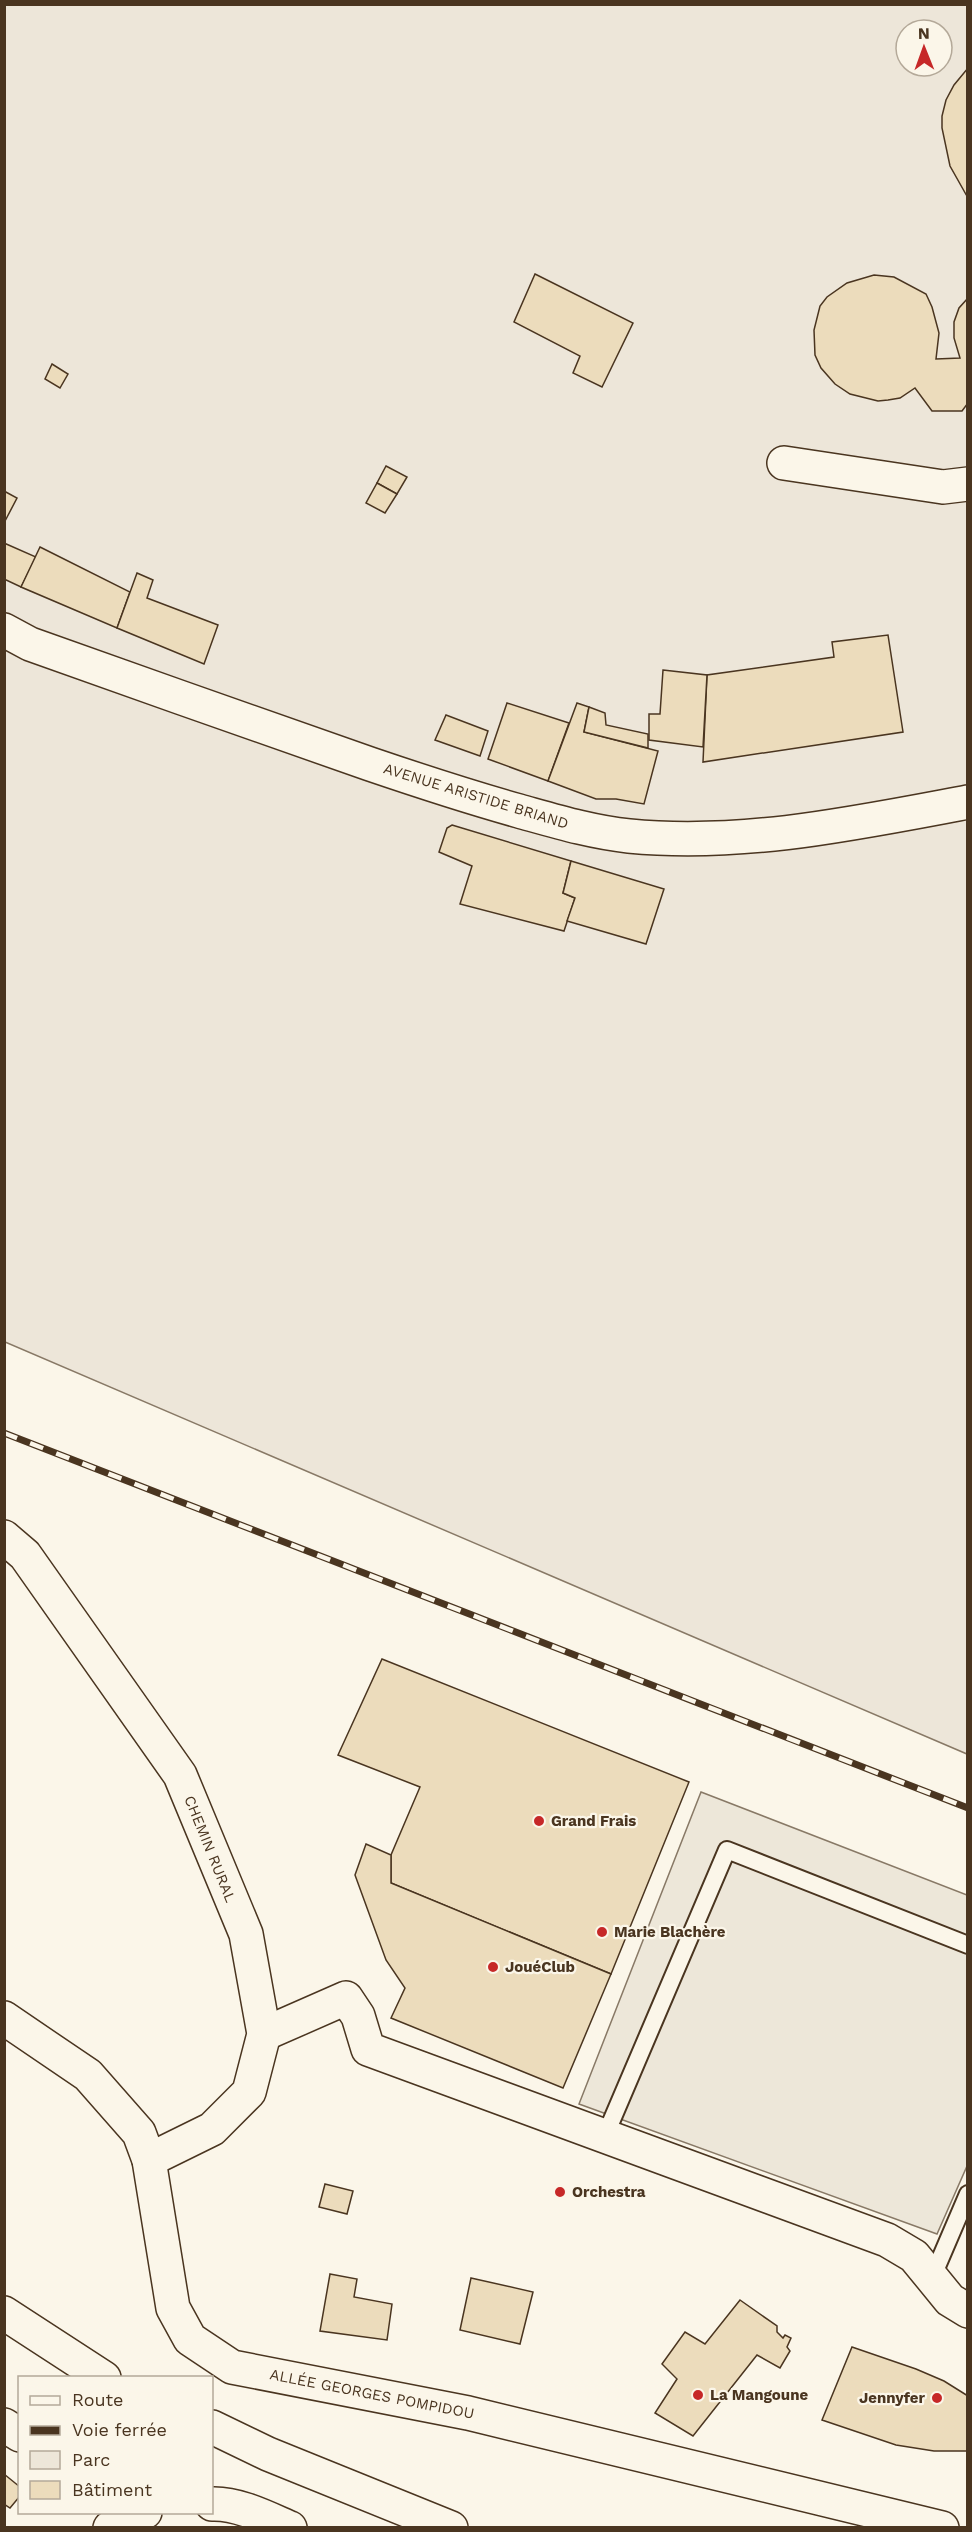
<svg xmlns="http://www.w3.org/2000/svg" width="972" height="2532" font-family="'Work Sans',sans-serif">
<style>
.green{fill:#ede6d9;stroke:#887966;stroke-width:1.5;fill-rule:evenodd}
.parking{fill:#ede7d9;stroke:#887966;stroke-width:1.5}
.building{fill:#ecdcbc;stroke:#4a3520;stroke-width:1.5}
.lines{fill:none;stroke-linecap:round;stroke-linejoin:round}
.lane-casing{stroke:#4a3520;stroke-width:20}
.street-casing{stroke:#4a3520;stroke-width:36}
.secondary-casing{stroke:#4a3520;stroke-width:36}
.primary-casing{stroke:#4a3520;stroke-width:36}
.lane{stroke:#fbf6e9;stroke-width:16}
.street{stroke:#fbf6e9;stroke-width:33}
.secondary{stroke:#fbf6e9;stroke-width:33}
.primary{stroke:#fbf6e9;stroke-width:33}
.rail-casing{stroke:#4a3520;stroke-width:7}
.rail{stroke:#fbf6e9;stroke-width:4.5;stroke-dasharray:14;stroke-linecap:butt}
.poi-dot{fill:#c62828;stroke:#fbf6e9;stroke-width:2}
.labels{text-anchor:middle;dominant-baseline:central;stroke-width:4.5;stroke-linejoin:round;paint-order:stroke}
.street-label{font-size:15px;fill:#4a3520;stroke:#fbf6e9}
.poi-label{font-size:15px;font-weight:bold;fill:#4a3520;stroke:#fbf6e9;text-anchor:start}
</style>
<rect width="100%" height="100%" fill="#fbf6e9"/>
<path class="green" d="M 5,5 L 967,5 L 967,1754 L 5,1342 ZM 906,30 L 942,30 L 942,66 L 906,66 Z"/>
<polygon class="parking" points="701,1792 967,1895 967,2166 937,2234 579,2104"/>
<g class="building">
<polygon points="968,68 968,198 950,166 942,128 942,116 946,100 954,85"/>
<polygon points="535,274 633,323 602,387 573,373 580,356 514,322"/>
<polygon points="874,275 894,277 926,294 932,307 939,333 936,359 960,358 954,338 954,322 959,308 968,298 968,403 962,411 932,411 915,388 900,398 888,400 878,401 850,394 835,384 821,368 815,355 814,330 820,306 827,297 847,283"/>
<polygon points="52,364 68,374 60,388 45,379"/>
<polygon points="386,466 407,477 397,494 377,483"/>
<polygon points="377,483 397,494 385,513 366,503"/>
<polygon points="4,491 17,498 4,523"/>
<polygon points="4,543 36,557 21,587 4,579"/>
<polygon points="40,547 130,592 117,628 21,587"/>
<polygon points="137,573 153,580 147,598 218,625 204,664 117,628"/>
<polygon points="888,635 903,732 703,762 707,675 834,657 832,642"/>
<polygon points="663,670 707,675 703,747 649,740 649,714 660,714"/>
<polygon points="507,703 569,723 548,781 488,759"/>
<polygon points="577,703 589,707 584,732 658,751 644,804 616,799 596,799 548,781"/>
<polygon points="589,707 605,713 606,725 648,734 648,748 584,732"/>
<polygon points="446,715 488,731 480,756 435,740"/>
<polygon points="452,825 571,861 563,893 575,898 564,931 460,904 472,866 439,852 447,828"/>
<polygon points="571,861 664,889 646,944 567,921 575,898 563,893"/>
<polygon points="382,1659 689,1782 611,1974 391,1883 391,1855 420,1787 338,1755"/>
<polygon points="366,1844 391,1855 391,1883 611,1974 563,2088 391,2018 405,1988 386,1960 355,1875"/>
<polygon points="325,2184 353,2191 347,2214 319,2207"/>
<polygon points="330,2274 357,2279 354,2297 392,2304 387,2340 320,2331"/>
<polygon points="471,2278 533,2292 520,2344 460,2330"/>
<polygon points="740,2300 777,2326 777,2332 783,2338 785,2335 791,2338 787,2347 790,2351 780,2368 757,2355 693,2436 655,2413 677,2379 662,2364 685,2332 705,2344"/>
<polygon points="852,2347 916,2369 944,2381 968,2396 968,2451 934,2451 896,2445 822,2420"/>
<polygon points="4,2474 20,2487 20,2496 10,2508 4,2504"/>
</g>
<g class="lines">
<g class="lane-casing">
<g id="lane">
<polyline points="605,2136 727,1850 968,1945"/>
<polyline points="932,2278 968,2194"/>
</g>
</g>
<g class="street-casing">
<g id="street">
<polyline points="784,463 943,487 968,484"/>
<polyline points="4,1537 25,1555 180,1775 246,1934 264,2034 249,2092 212,2129 149,2160"/>
<polyline points="4,2018 88,2075 139,2133 149,2160 173,2308 190,2339 232,2367 468,2413 942,2528"/>
<polyline points="264,2034 346,1998 358,2016 368,2049 887,2240 914,2256 950,2300 968,2311"/>
<polyline points="4,2425 20,2435"/>
<path d="M 212,2504 C 238,2503 267,2518 290,2528"/>
<polyline points="110,2528 124,2519 145,2512"/>
</g>
</g>
<g class="secondary-casing">
<path id="secondary" d="M 4,630 L 30,644 C 143,684 257,725 370,764 C 420,781 469,797 519,811 C 555,821 591,832 629,836 C 743,847 856,823 968,802"/>
</g>
<g class="primary-casing">
<g id="primary">
<polyline points="4,2313 104,2378"/>
<polyline points="212,2427 268,2454 451,2528"/>
</g>
</g>
<use href="#lane" class="lane"/>
<use href="#street" class="street"/>
<use href="#secondary" class="secondary"/>
<use href="#primary" class="primary"/>
<g class="rail-casing">
<polyline id="rail" points="4,1433 968,1808"/>
</g>
<use href="#rail" class="rail"/>
</g>
<g class="poi-dot">
<circle cx="539" cy="1821" r="6"/>
<circle cx="602" cy="1932" r="6"/>
<circle cx="493" cy="1967" r="6"/>
<circle cx="560" cy="2192" r="6"/>
<circle cx="698" cy="2395" r="6"/>
<circle cx="937" cy="2398" r="6"/>
</g>
<g class="labels">
<g class="street-label">
<text transform="translate(476 796) rotate(17)">AVENUE ARISTIDE BRIAND</text>
<text transform="translate(210 1849) rotate(68)">CHEMIN RURAL</text>
<text transform="translate(372 2394) rotate(11)">ALLÉE GEORGES POMPIDOU</text>
</g>
<g class="poi-label">
<text x="551" y="1821">Grand Frais</text>
<text x="614" y="1932">Marie Blachère</text>
<text x="505" y="1967">JouéClub</text>
<text x="572" y="2192">Orchestra</text>
<text x="710" y="2395">La Mangoune</text>
<text x="925" y="2398" text-anchor="end">Jennyfer</text>
</g>
</g>
<rect width="972" height="2532" fill="none" stroke="#4a3520" stroke-width="12"/>
<rect x="18" y="2376" width="195" height="138" fill="#fbf6e9" stroke="#b4a999" stroke-width="1.5"/>
<rect x="30" y="2396" width="30" height="9" fill="#fbf6e9" stroke="#b4a999" stroke-width="1.5"/>
<text x="72" y="2406" font-size="18" fill="#4a3520">Route</text>
<rect x="30" y="2426" width="30" height="9" fill="#4a3520" stroke="#b4a999" stroke-width="1.5"/>
<text x="72" y="2436" font-size="18" fill="#4a3520">Voie ferrée</text>
<rect x="30" y="2451" width="30" height="18" fill="#ede6d9" stroke="#b4a999" stroke-width="1.5"/>
<text x="72" y="2466" font-size="18" fill="#4a3520">Parc</text>
<rect x="30" y="2481" width="30" height="18" fill="#ecdcbc" stroke="#b4a999" stroke-width="1.5"/>
<text x="72" y="2496" font-size="18" fill="#4a3520">Bâtiment</text>
<g transform="translate(924 48) rotate(359)"><circle r="28" fill="#fbf6e9" stroke="#b4a999" stroke-width="1.5"/>
<path d="M0-4.5L10 22L0 15L-10 22Z" fill="#c62828"/>
<text y="-9" font-size="16" font-weight="bold" text-anchor="middle" fill="#4a3520">N</text>
</g>
</svg>
